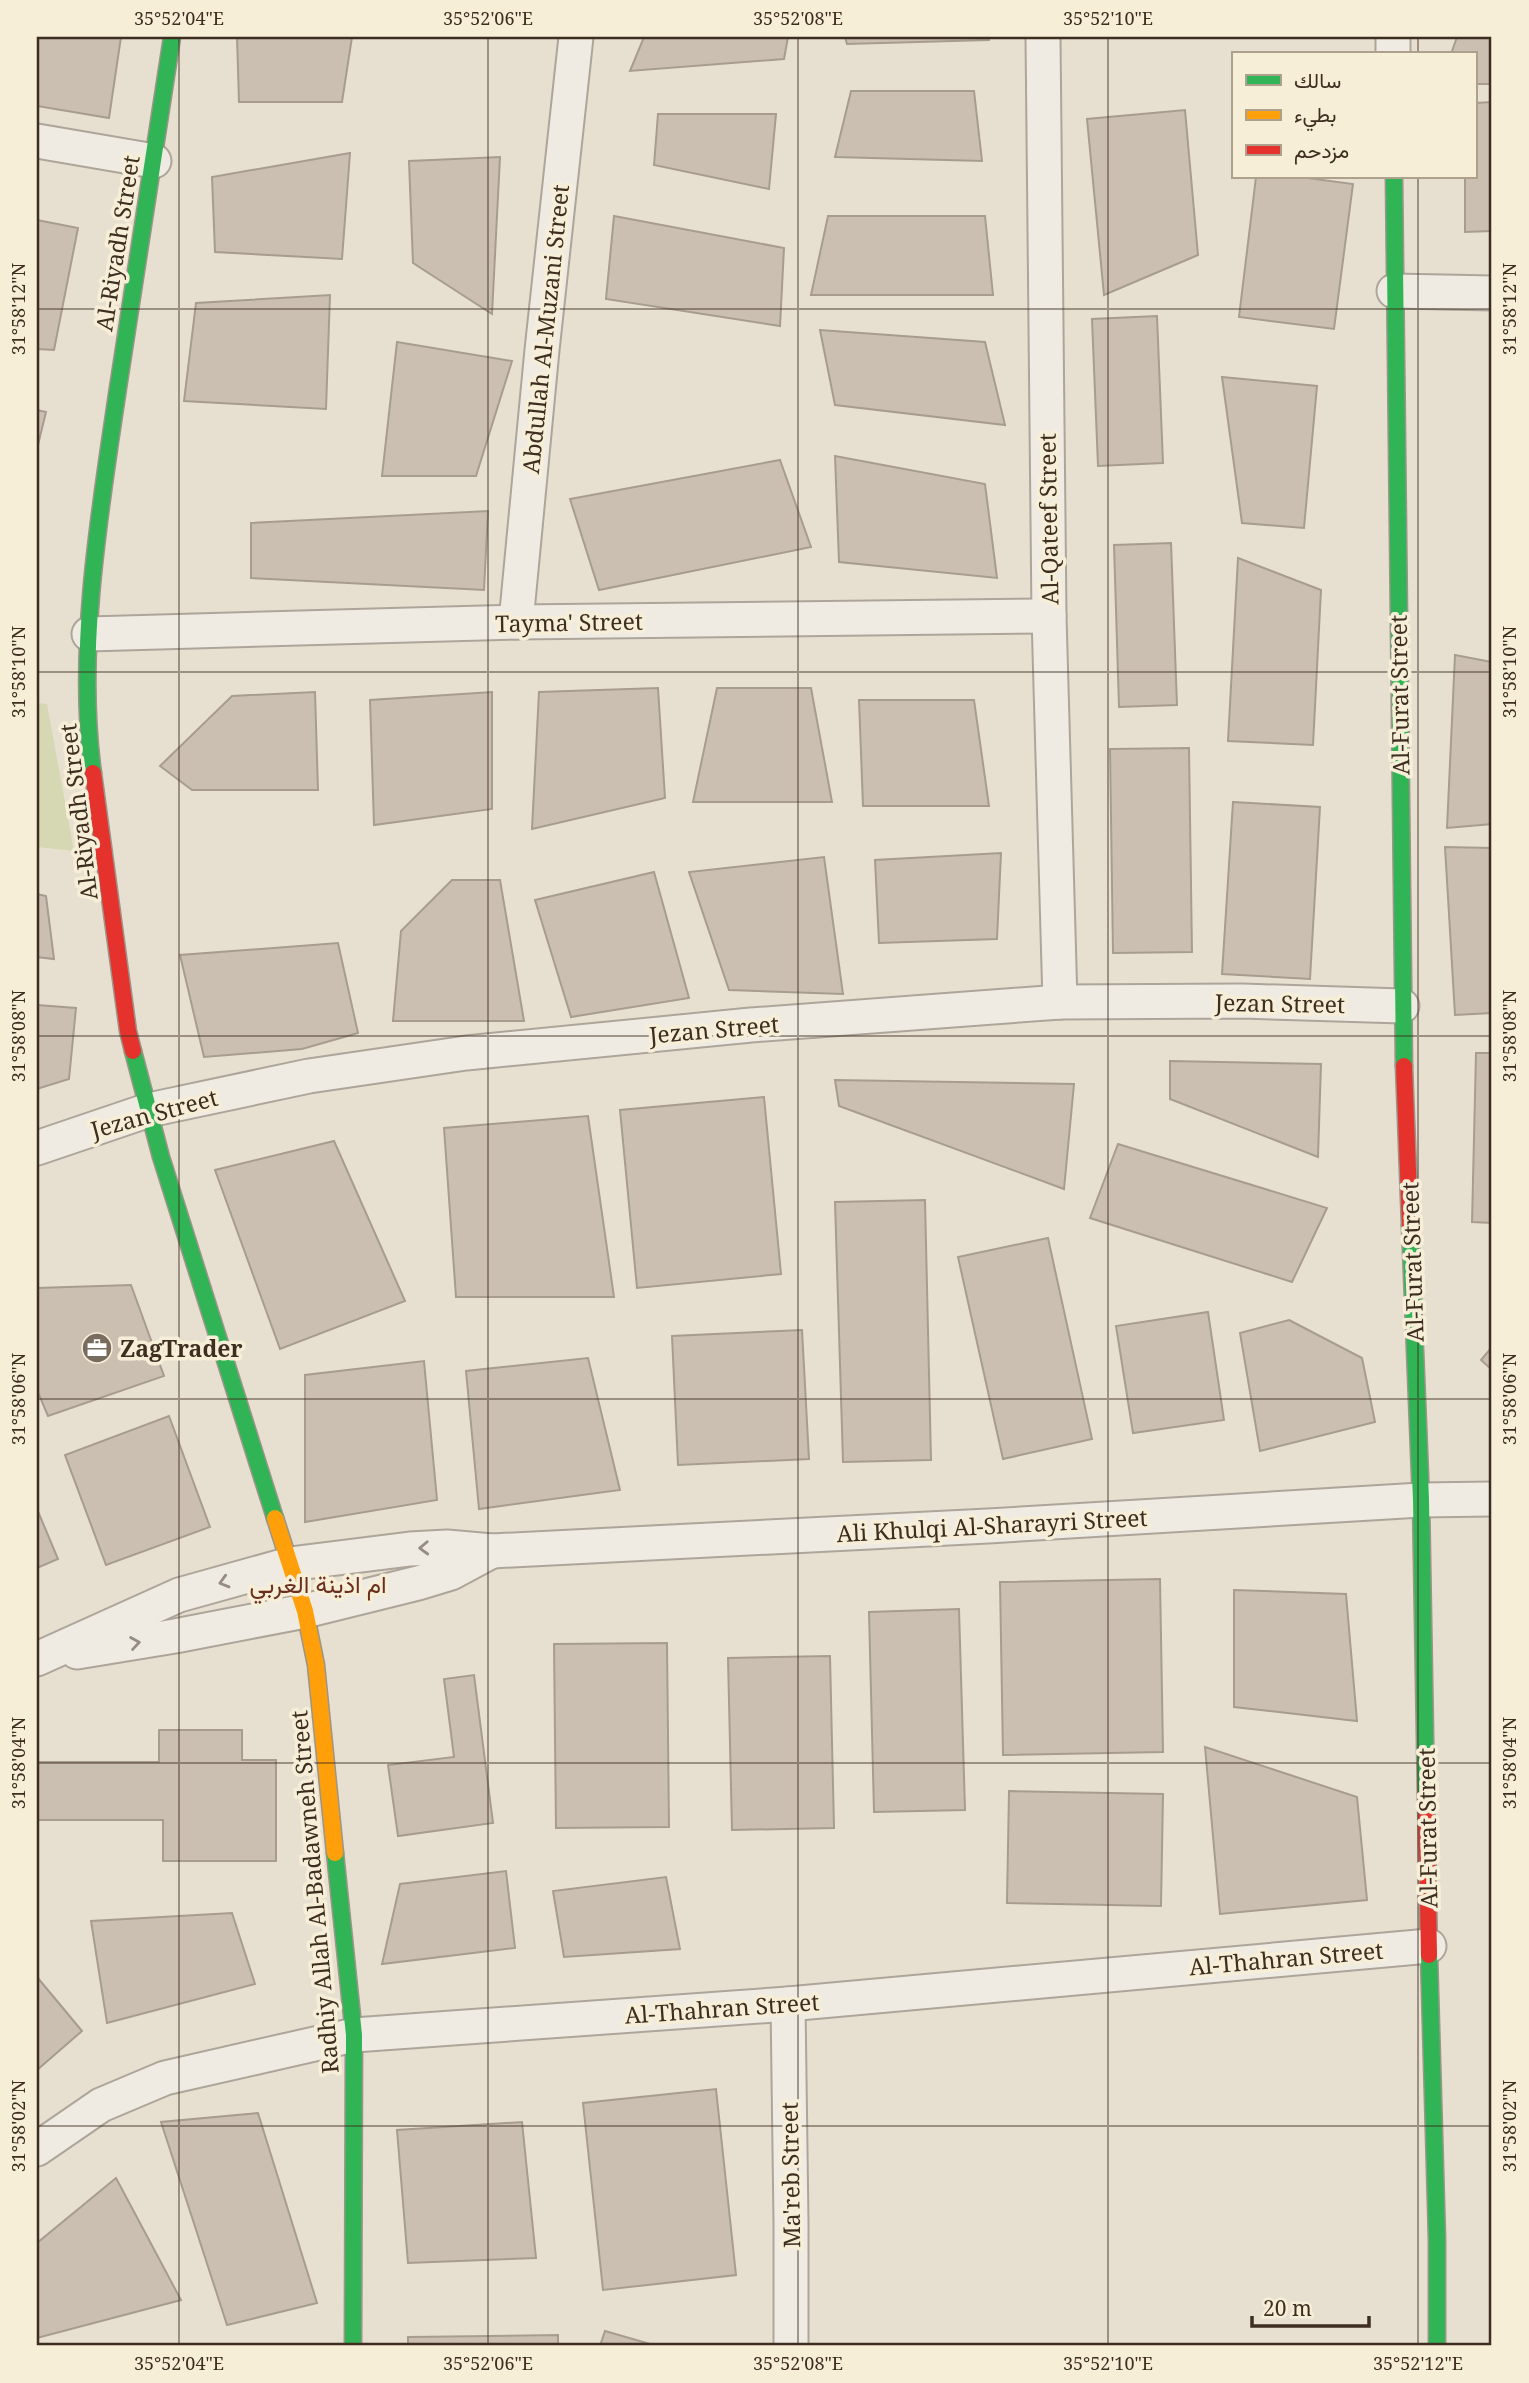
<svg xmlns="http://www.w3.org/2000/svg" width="1529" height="2383" font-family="'Noto Serif',Vazirmatn,serif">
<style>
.green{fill:#d6d7b3}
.building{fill:#cbbfb2;stroke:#a89c90;stroke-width:2}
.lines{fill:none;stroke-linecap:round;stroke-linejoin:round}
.street-casing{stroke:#ada599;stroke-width:37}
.fast-casing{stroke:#9c958a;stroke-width:19}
.slow-casing{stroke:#9c958a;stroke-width:19}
.jam-casing{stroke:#9c958a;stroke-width:19}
.street{stroke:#efebe3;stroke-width:33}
.fast{stroke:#30b455;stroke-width:16}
.slow{stroke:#ff9f0a;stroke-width:16}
.jam{stroke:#e5322d;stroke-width:16}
.oneway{stroke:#968c82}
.ticks{fill:none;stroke:#3d2e20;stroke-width:2;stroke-opacity:0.45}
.labels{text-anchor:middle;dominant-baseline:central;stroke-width:7;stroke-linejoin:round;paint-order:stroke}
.street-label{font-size:23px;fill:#3d2e20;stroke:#f7eed8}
.poi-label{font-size:23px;font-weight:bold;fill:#3d2e20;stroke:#f7eed8;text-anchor:start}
.neighbourhood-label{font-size:24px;fill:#6b2e1e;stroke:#f7eed8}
.neatline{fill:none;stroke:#3d2e20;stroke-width:2.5}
.ticks-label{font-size:18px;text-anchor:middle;fill:#3d2e20}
</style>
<rect width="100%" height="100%" fill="#e7e0d1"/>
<polygon class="green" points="37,703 47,704 74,851 37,847"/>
<g class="building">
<polygon points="37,37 121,37 109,118 37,106"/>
<polygon points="237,37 352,37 342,102 239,102"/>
<polygon points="644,37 788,37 784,59 630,71"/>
<polygon points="845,37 989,37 989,40 847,44"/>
<polygon points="1457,37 1492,37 1492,84 1475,84 1475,54 1451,54"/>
<polygon points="851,91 974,91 982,161 835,157"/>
<polygon points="1492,102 1492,231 1465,232 1465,177 1475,177 1475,103"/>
<polygon points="1185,110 1198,255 1104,295 1087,119"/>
<polygon points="658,114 776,114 769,189 654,165"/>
<polygon points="350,153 342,259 215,252 212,177"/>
<polygon points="500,157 492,314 413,263 409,161"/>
<polygon points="1256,177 1300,177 1353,184 1334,329 1239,317"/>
<polygon points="614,216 784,248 780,326 606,299"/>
<polygon points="828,216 985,216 993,295 811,295"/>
<polygon points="37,220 78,228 54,350 37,349"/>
<polygon points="330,295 326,409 184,401 196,303"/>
<polygon points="1157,316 1163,463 1098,466 1092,319"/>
<polygon points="820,330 985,342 1005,425 835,405"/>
<polygon points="397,342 512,361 476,476 382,476"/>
<polygon points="1222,377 1317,386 1304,528 1242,523"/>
<polygon points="37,410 46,412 37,449"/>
<polygon points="835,456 985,484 997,578 839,562"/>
<polygon points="780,460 811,547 599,590 570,499"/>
<polygon points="488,511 484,590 251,578 251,523"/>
<polygon points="1171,543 1177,705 1119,707 1114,545"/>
<polygon points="1238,558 1321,590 1313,745 1228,741"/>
<polygon points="1455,655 1492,662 1492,824 1447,828"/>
<polygon points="658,688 665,798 532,829 539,692"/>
<polygon points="717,688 811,688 832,802 693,802"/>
<polygon points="315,692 318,790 192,790 160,766 232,696"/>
<polygon points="492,692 492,809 374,825 370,700"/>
<polygon points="859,700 974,700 989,806 863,806"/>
<polygon points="1189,748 1192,952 1113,953 1110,749"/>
<polygon points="1233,802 1320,807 1310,979 1222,974"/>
<polygon points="1445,847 1492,848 1492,1013 1455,1015"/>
<polygon points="1001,853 997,939 879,943 875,860"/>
<polygon points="824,857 843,994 729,990 689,872"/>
<polygon points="654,872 689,998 571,1017 535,900"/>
<polygon points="452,880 500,880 524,1021 393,1021 401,931"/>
<polygon points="37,894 46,896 54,959 37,957"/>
<polygon points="338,943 358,1033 302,1049 204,1057 180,955"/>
<polygon points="37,1005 76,1008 69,1079 37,1089"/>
<polygon points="1476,1053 1492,1053 1492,1223 1472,1222"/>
<polygon points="1170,1061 1321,1064 1318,1157 1170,1099"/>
<polygon points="835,1080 1074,1084 1064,1189 839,1106"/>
<polygon points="764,1097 781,1274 637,1288 620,1110"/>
<polygon points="588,1116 614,1297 456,1297 444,1128"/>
<polygon points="334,1141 405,1301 280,1349 215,1170"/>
<polygon points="1118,1144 1327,1208 1292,1282 1090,1218"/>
<polygon points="925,1200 931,1460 843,1462 835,1202"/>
<polygon points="1048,1238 1092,1439 1003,1459 958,1257"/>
<polygon points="131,1285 164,1376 48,1416 37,1390 37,1288"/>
<polygon points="1208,1312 1224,1420 1133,1433 1116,1326"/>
<polygon points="1289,1320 1362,1358 1375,1422 1260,1451 1240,1333"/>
<polygon points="802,1330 809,1459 678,1465 672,1336"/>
<polygon points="1492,1347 1492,1370 1481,1360"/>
<polygon points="588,1358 620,1490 479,1509 466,1371"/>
<polygon points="424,1361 437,1500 305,1522 305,1375"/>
<polygon points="169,1416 210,1527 106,1565 65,1455"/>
<polygon points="37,1509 58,1559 37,1568"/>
<polygon points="1160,1579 1163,1752 1003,1755 1000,1582"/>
<polygon points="1234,1590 1346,1594 1357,1721 1234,1707"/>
<polygon points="959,1609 965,1810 874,1812 869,1612"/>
<polygon points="667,1643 669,1827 556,1828 554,1644"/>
<polygon points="830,1656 834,1828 732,1830 728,1658"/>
<polygon points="474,1675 493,1823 398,1836 388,1765 454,1757 444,1679"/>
<polygon points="159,1730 242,1730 242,1760 276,1760 276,1861 163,1861 163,1820 37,1820 37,1762 159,1762"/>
<polygon points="1205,1747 1357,1797 1367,1900 1220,1914"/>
<polygon points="1009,1791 1163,1794 1161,1906 1007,1903"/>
<polygon points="506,1871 515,1948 382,1964 400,1884"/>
<polygon points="666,1877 680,1949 564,1957 553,1891"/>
<polygon points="232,1913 255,1984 107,2023 91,1921"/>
<polygon points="37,1977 82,2031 37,2070"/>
<polygon points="716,2089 736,2275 603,2290 583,2103"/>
<polygon points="258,2113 317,2303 227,2325 161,2122"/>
<polygon points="522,2122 536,2258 408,2263 397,2130"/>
<polygon points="116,2178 181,2300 37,2338 37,2243"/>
<polygon points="605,2331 657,2346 600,2346"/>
<polygon points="558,2335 558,2346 408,2346 408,2337"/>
</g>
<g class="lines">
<g class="street-casing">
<g id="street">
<polyline points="1043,37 1049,616 1060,1002"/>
<polyline points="1393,37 1393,54"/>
<polyline points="37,141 154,161"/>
<polyline points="1394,291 1492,293"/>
<polyline points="516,622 542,350 576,37"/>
<polyline points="89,634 516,622 1049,616"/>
<polyline points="37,1148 149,1110 309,1076 466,1053 751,1025 1060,1002 1242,1001 1402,1006"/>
<polyline points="77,1652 175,1636 305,1611 418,1583 451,1573 492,1551"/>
<polyline points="37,1659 179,1595 290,1564 410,1549 447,1547 492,1551 988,1526 1421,1500 1492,1499"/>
<polyline points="788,2004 791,2222 791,2346"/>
<polyline points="37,2149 101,2105 165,2078 354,2035 788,2004 1429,1946"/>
</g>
</g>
<g class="fast-casing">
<g id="fast">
<polyline points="1394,177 1404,1066"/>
<path d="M 93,773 C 76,651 100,509 118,388 C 136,271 154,154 172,37"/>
<polyline points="133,1051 161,1157 275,1518"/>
<polyline points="1410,1225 1421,1500 1426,1795"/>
<polyline points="335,1853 354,2035 353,2346"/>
<polyline points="1429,1955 1437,2239 1437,2346"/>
</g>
</g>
<g class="slow-casing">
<polyline id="slow" points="275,1518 305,1611 316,1665 335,1853"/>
</g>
<g class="jam-casing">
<g id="jam">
<polyline points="93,773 128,1031 133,1051"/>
<polyline points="1404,1066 1410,1225"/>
<polyline points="1426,1795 1429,1955"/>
</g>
</g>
<use href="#street" class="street"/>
<use href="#fast" class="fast"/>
<use href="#slow" class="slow"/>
<use href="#jam" class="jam"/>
</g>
<defs><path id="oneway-chevron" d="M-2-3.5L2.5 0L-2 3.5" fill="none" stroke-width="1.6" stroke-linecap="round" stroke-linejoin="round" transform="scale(1.75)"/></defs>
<g class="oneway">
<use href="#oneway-chevron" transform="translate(424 1548) rotate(178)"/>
<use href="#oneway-chevron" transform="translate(224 1582) rotate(164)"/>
<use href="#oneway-chevron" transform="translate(135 1643) rotate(-9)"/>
</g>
<path class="ticks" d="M 179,37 L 179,2346M 488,37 L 488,2346M 798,37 L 798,2346M 1108,37 L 1108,2346M 1418,37 L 1418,54M 1418,177 L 1418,2346M 37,309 L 1492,309M 37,672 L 1492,672M 37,1036 L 1492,1036M 37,1399 L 1492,1399M 37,1763 L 1492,1763M 37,2126 L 1492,2126"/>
<defs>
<g id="office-disc" transform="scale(1.575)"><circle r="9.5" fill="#786c5e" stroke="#f7eed8"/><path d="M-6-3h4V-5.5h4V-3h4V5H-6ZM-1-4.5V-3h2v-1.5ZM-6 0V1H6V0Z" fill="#fff"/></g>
</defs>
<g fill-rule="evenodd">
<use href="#office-disc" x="97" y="1348"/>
</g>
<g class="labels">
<g class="street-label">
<text transform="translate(117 243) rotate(-81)">Al-Riyadh Street</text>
<text transform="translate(545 329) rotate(-84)">Abdullah Al-Muzani Street</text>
<text transform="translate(1048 519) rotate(-91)">Al-Qateef Street</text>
<text transform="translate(569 622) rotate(-1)">Tayma' Street</text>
<text transform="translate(1399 695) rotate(-91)">Al-Furat Street</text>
<text transform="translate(78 812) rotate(-97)">Al-Riyadh Street</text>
<text transform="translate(1280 1003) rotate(1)">Jezan Street</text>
<text transform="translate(714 1029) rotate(-5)">Jezan Street</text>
<text transform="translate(154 1113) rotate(-15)">Jezan Street</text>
<text transform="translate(1412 1262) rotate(-92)">Al-Furat Street</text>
<text transform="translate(992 1525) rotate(-3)">Ali Khulqi Al-Sharayri Street</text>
<text transform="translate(1427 1828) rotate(-91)">Al-Furat Street</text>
<text transform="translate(314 1892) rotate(-95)">Radhiy Allah Al-Badawneh Street</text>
<text transform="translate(1286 1958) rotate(-5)">Al-Thahran Street</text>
<text transform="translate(722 2008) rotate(-4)">Al-Thahran Street</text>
<text transform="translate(790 2175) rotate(-91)">Ma'reb Street</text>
</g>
<g class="poi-label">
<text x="120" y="1348">ZagTrader</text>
</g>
<g class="neighbourhood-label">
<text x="318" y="1583">ام اذينة الغربي</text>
</g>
</g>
<rect width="1529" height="2383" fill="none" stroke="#f7eed8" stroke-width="77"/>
<rect x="1232" y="52" width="245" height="126" fill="#f7eed8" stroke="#ada18e" stroke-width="2"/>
<rect x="1246" y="75" width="35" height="10" fill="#30b455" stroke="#ada18e" stroke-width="2"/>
<text x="1294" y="88" font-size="21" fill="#3d2e20">سالك</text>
<rect x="1246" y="110" width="35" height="10" fill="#ff9f0a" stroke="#ada18e" stroke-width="2"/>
<text x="1294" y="122" font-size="21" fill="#3d2e20">بطيء</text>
<rect x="1246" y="145" width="35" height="10" fill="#e5322d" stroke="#ada18e" stroke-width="2"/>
<text x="1294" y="158" font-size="21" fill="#3d2e20">مزدحم</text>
<path d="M1252 2316v10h117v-10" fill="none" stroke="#3d2e20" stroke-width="3.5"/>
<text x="1263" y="2316" font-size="21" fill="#3d2e20" stroke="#f7eed8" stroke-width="5" paint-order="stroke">20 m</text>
<rect x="38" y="38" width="1452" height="2306" class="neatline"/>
<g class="ticks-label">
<text x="179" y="25">35°52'04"E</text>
<text x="488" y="25">35°52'06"E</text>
<text x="798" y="25">35°52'08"E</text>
<text x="1108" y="25">35°52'10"E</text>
<text transform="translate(19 309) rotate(-90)" y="6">31°58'12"N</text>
<text transform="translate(1510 309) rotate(-90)" y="6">31°58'12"N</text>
<text transform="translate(19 672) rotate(-90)" y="6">31°58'10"N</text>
<text transform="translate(1510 672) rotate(-90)" y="6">31°58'10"N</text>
<text transform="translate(19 1036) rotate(-90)" y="6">31°58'08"N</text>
<text transform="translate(1510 1036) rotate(-90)" y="6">31°58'08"N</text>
<text transform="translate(19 1399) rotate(-90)" y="6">31°58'06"N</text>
<text transform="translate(1510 1399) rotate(-90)" y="6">31°58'06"N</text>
<text transform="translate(19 1763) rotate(-90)" y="6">31°58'04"N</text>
<text transform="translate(1510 1763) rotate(-90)" y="6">31°58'04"N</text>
<text transform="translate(19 2126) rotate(-90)" y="6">31°58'02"N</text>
<text transform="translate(1510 2126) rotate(-90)" y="6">31°58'02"N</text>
<text x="179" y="2370">35°52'04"E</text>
<text x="488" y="2370">35°52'06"E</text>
<text x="798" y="2370">35°52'08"E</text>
<text x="1108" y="2370">35°52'10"E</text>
<text x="1418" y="2370">35°52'12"E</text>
</g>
</svg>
